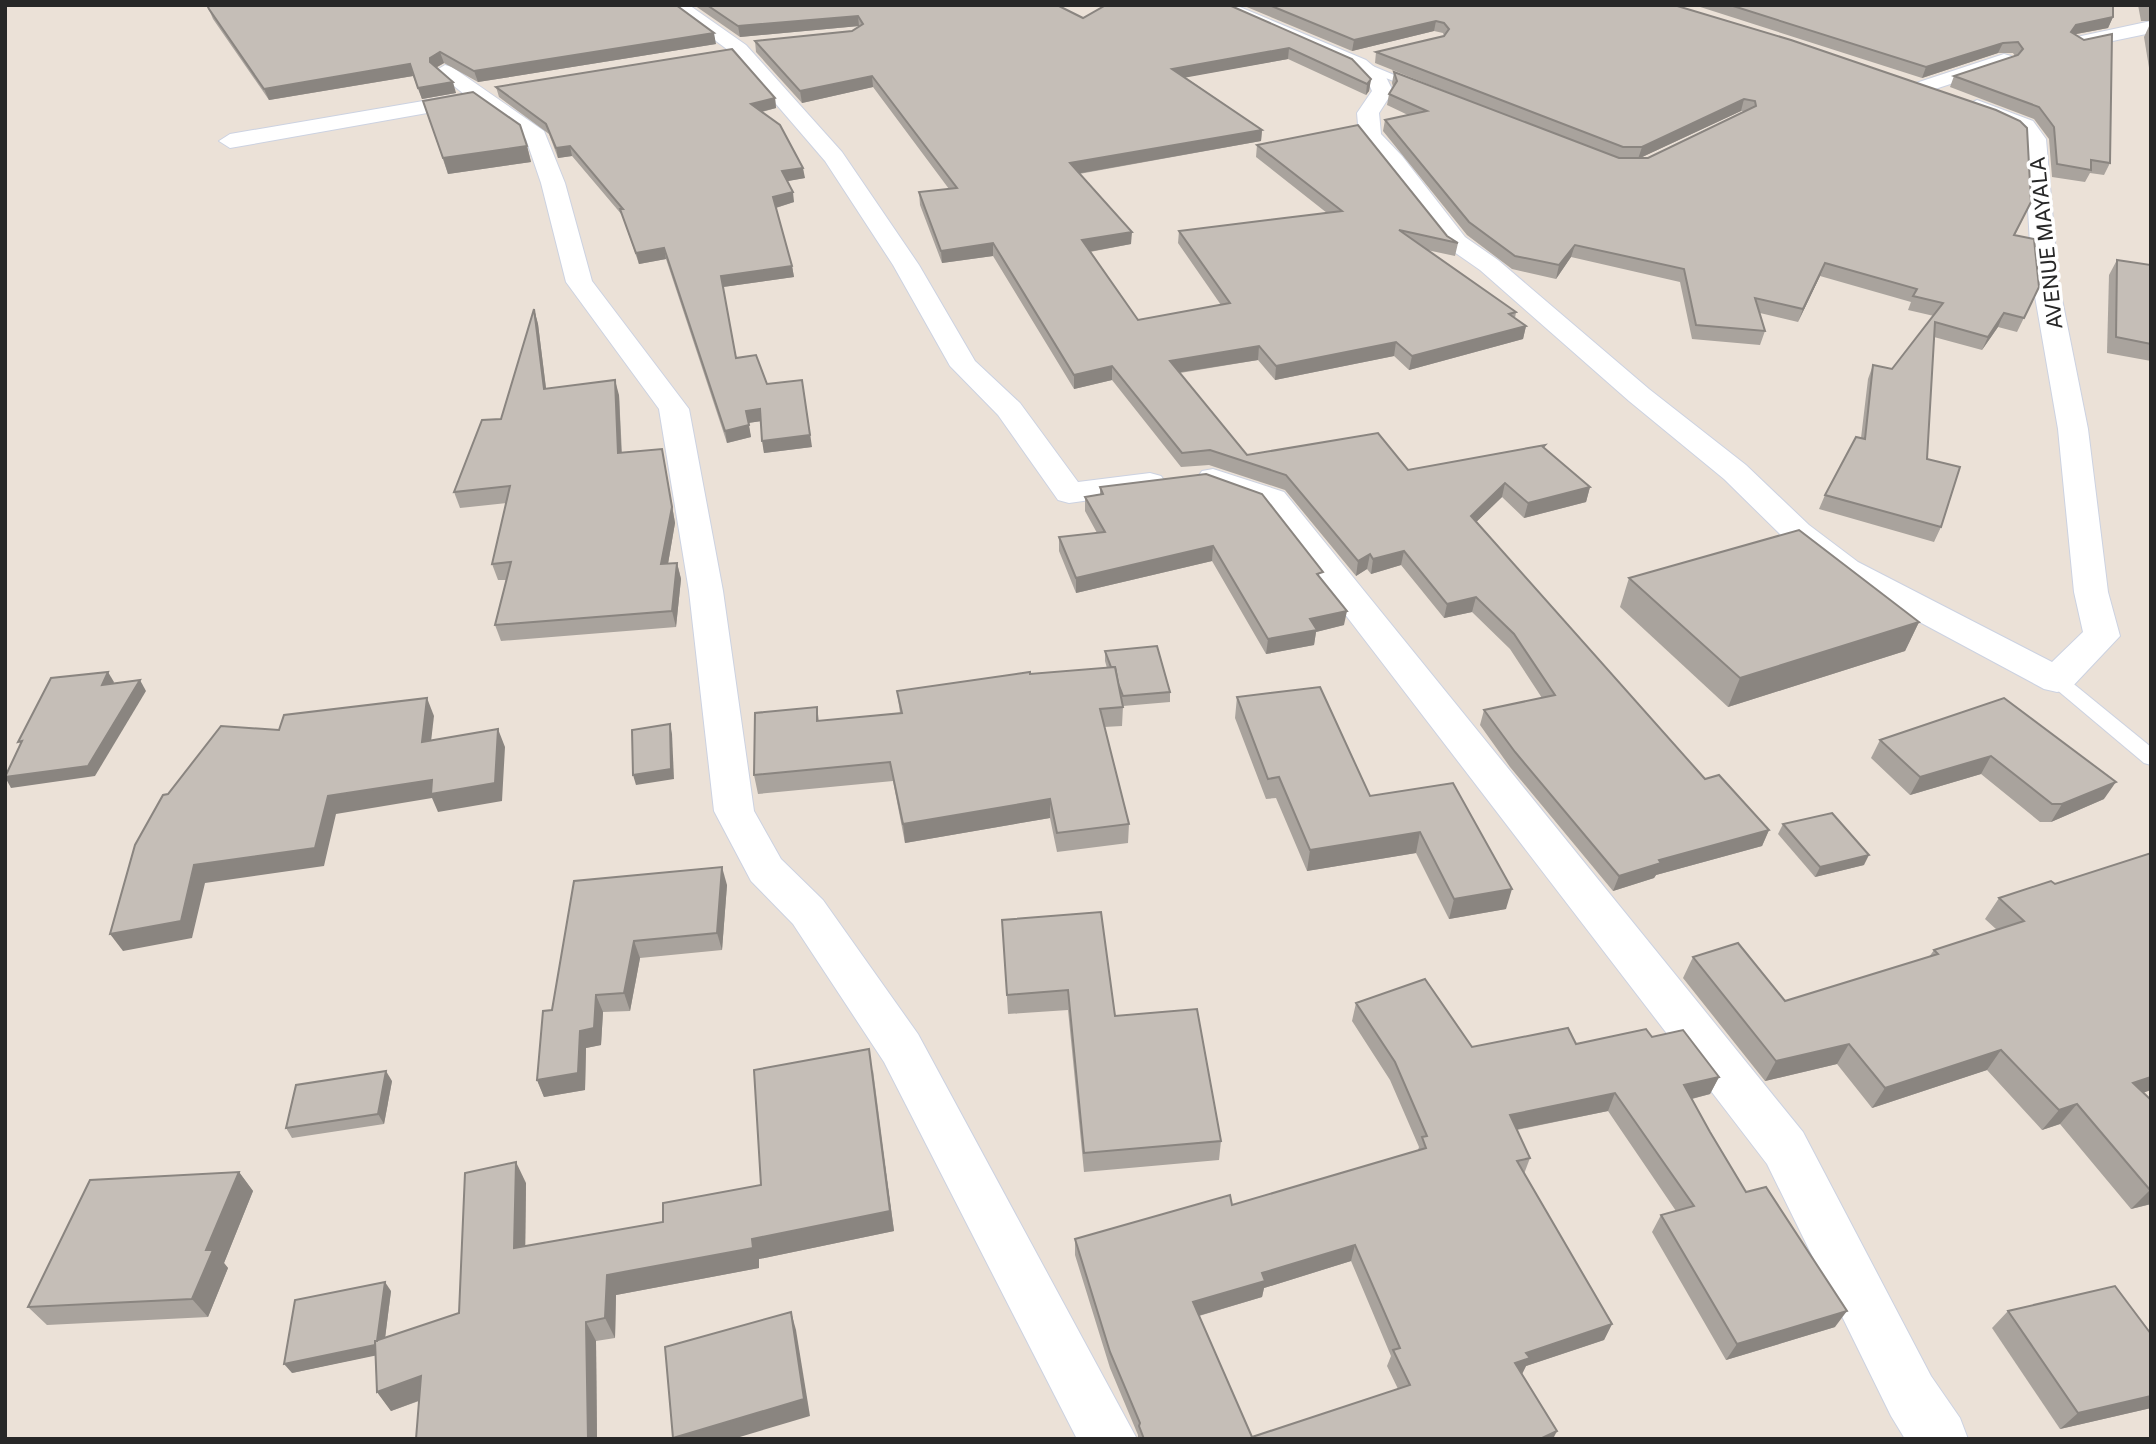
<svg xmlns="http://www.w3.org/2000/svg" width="2156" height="1444" font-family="'Public Sans',sans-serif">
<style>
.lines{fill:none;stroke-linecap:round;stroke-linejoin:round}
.service-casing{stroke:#ccd2e1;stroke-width:2}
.minor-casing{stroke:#ccd2e1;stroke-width:2}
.service{fill:#fff;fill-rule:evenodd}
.minor{fill:#fff;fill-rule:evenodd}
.wall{fill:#a9a39d;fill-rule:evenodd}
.shaded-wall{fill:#8a8580}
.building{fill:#c5beb7;stroke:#8a8580;stroke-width:2;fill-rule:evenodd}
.labels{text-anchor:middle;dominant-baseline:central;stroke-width:7;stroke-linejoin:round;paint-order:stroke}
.far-street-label{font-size:21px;fill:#272727;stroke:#fff}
</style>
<rect width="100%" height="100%" fill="#ebe1d7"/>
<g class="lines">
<g class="service-casing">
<g id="service">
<polygon points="1355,62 1363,62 1423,87 1414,89 1355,66"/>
<polygon points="2057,674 2064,676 2151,747 2151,765 2144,763 2050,684 2048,680"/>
</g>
</g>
<g class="minor-casing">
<g id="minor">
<polygon points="668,5 689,5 746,45 842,152 919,265 975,361 1020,403 1078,482 1150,473 1161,476 1166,483 1161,490 1069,503 1058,500 998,415 950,366 893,265 825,161 732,53"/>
<polygon points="1210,5 1235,5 1366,60 1386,77 1393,91 1379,113 1381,134 1402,156 1465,237 1498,260 1649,389 1746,465 1809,525 1858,562 2052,662 2083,632 2074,592 2058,429 2032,279 2024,139 2017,131 1969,111 1966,106 1977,100 2033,121 2046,139 2058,279 2088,429 2108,592 2120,636 2070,689 2057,692 2044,689 1834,576 1785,539 1724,479 1629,401 1480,270 1447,247 1386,166 1359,136 1357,113 1372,91 1368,82 1352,68"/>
<polygon points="2151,21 2151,33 2079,48 2069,42 2072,38"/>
<polygon points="2004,54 2011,56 2014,60 2011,64 1923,93 1913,87 1916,83"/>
<polygon points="445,65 452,67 544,131 565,183 592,281 689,409 723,591 754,811 781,859 823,900 918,1034 1137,1439 1077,1439 884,1062 793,924 751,881 714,811 689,591 659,409 566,282 541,183 526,139 478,104 230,148 219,141 230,134 464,94 435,71"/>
<polygon points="1213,469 1284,492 1803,1132 1931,1376 1960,1418 1968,1439 1905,1439 1891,1416 1767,1164 1262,506 1202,485 1197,478 1202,471"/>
</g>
</g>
<use href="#service" class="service"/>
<use href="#minor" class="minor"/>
</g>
<g class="wall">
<polygon points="207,5 716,44 478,82 444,63 436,67 456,93 422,99 413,76 269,100 213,19"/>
<polygon points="694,5 1057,5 1083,18 1229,5 1371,79 1369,91 1366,95 1288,59 1185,77 1262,130 1261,141 1079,174 1131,244 1090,252 1138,320 1221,305 1178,243 1179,231 1327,213 1256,157 1257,145 1447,236 1458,243 1455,256 1427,250 1516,312 1515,318 1526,326 1523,339 1409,370 1394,356 1275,380 1258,360 1180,373 1247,455 1408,470 1545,445 1544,448 1590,487 1586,502 1524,518 1502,497 1476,522 1705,779 1769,830 1762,846 1656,875 1654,878 1613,891 1510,767 1480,725 1484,710 1542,698 1510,649 1472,612 1444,618 1401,565 1371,574 1367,569 1356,576 1285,490 1209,465 1181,467 1112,380 1074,389 993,256 942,263 920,205 919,192 949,189 873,87 802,103 756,52 755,41 852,31 859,26 740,37"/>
<path d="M 1242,5 L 1674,5 L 2031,202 L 2015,235 L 2039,287 L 2017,332 L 1998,327 L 1982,350 L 1934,337 L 1927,459 L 1941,527 L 1934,542 L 1819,509 L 1825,495 L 1861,438 L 1868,379 L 1873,365 L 1892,369 L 1934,316 L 1908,310 L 1911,302 L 1820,276 L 1798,322 L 1760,313 L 1765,331 L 1760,345 L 1692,339 L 1680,282 L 1571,257 L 1556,279 L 1512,269 L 1467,235 L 1383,131 L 1385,120 L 1408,115 L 1387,105 L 1389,94 L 1393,87 L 1392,83 L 1394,72 L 1515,119 L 1375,63 L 1376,52 L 1444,36 L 1443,33 L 1434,31 L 1352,51 ZM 1741,111 L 1744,111 L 1648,158 L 1640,158 Z"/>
<polygon points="1694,5 2113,5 2113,17 2108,28 2076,34 2110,163 2104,175 2090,173 2085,182 2052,177 2049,139 2034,119 1950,87 1954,76 2015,56 2013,53 1998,53 1922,78"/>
<polygon points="2138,5 2151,5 2151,21 2141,21"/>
<polygon points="2150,24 2151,24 2151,80 2144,37"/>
<polygon points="496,87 775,98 776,108 762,112 805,178 787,181 794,202 776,208 792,266 794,277 723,287 736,358 767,384 812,447 764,453 761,421 748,423 751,437 727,443 666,259 639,264 622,215 572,156 558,158 549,134 499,97"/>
<polygon points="423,101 527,146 531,162 448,174"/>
<polygon points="2117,260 2151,265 2151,361 2107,353 2109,275"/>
<polygon points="534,309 538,324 546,389 619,395 622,453 665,464 675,523 668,564 677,563 681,579 676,627 501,641 495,625 506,580 498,580 492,564 507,503 460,508 454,492 501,419"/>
<polygon points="1100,487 1322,579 1344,625 1316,632 1314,645 1266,654 1212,561 1076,593 1059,551 1059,537 1097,533 1085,511 1085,497 1100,494"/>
<polygon points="1629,578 1919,622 1905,651 1728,707 1620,607"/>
<polygon points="1105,651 1170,692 1170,702 1123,706 1122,726 1104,727 1129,824 1128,843 1057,852 1050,818 905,843 893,781 758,794 754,775 817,707 819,721 900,713 897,691 1030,674 1107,668 1105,661"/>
<polygon points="1237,697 1370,796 1453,783 1506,909 1449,919 1416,853 1307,871 1276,798 1266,799 1235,718"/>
<polygon points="2004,698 2104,799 2051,822 2040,822 1981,774 1910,795 1871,758 1880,740"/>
<polygon points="1783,824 1864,865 1815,877 1778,834"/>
<polygon points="574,881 727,885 722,950 640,958 630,1011 603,1012 601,1045 586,1048 585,1090 544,1097 537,1080 552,1010"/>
<polygon points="2051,881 2143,1093 2151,1204 2131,1209 2060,1124 2042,1130 1987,1070 1872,1108 1837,1064 1765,1081 1683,978 1693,957 1785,1001 1929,957 1934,950 1997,930 1985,919 1999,898"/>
<polygon points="1002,920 1115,1016 1221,1141 1219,1160 1084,1172 1068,1010 1008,1014"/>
<path d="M 1356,1003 L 1472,1047 L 1576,1044 L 1652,1037 L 1719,1077 L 1710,1094 L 1692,1099 L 1710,1132 L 1746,1192 L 1835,1327 L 1726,1360 L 1652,1232 L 1661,1215 L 1676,1211 L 1608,1111 L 1517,1130 L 1530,1158 L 1524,1174 L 1612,1324 L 1604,1340 L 1526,1366 L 1522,1374 L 1553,1439 L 1138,1439 L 1138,1435 L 1110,1368 L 1075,1255 L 1075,1239 L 1232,1205 L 1418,1150 L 1419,1147 L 1390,1080 L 1352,1021 ZM 1351,1261 L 1391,1356 L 1387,1366 L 1398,1389 L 1252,1437 L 1199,1316 L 1262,1297 L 1264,1288 Z"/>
<polygon points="873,1070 894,1231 759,1259 759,1268 616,1295 615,1338 596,1341 597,1439 416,1439 419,1401 391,1411 377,1392 375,1355 292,1373 391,1291 385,1338 459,1313 526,1183 525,1246 663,1222 761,1185"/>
<polygon points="392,1081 384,1124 292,1138 286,1128"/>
<polygon points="239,1172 253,1191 224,1263 228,1268 208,1317 47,1325 28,1307"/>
<polygon points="2008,1311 2151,1408 2060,1429 1992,1328"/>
</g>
<g class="shaded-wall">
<polygon points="858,16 859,26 740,37 738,26"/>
<polygon points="2113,17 2108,28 2071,35 2071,32 2076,25"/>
<polygon points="1436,21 1434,31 1352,51 1354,40"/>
<polygon points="714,33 716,44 478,82 474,71"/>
<polygon points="2003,43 1998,53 1922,78 1926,67"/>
<polygon points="1289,48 1288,59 1172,80 1172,69"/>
<polygon points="440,52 444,63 434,69 430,62 430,58"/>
<polygon points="410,64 413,76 269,100 264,89"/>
<polygon points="872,76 873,87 802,103 800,91"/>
<polygon points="1371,79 1369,91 1366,95 1367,84"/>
<polygon points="453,82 456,93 422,99 418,88"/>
<polygon points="775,98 776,108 752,114 751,104"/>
<polygon points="1744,99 1741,111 1638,159 1642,147"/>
<polygon points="1262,130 1261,141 1070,175 1070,163"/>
<polygon points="527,146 531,162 448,174 443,158"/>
<polygon points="570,146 572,156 558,158 556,148"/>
<polygon points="803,168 805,178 783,182 782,171"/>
<polygon points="793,192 794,202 775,208 773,197"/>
<polygon points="1132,232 1131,244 1082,253 1082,240"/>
<polygon points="993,243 993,256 942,263 941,251"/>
<polygon points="1575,245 1571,257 1556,279 1559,265"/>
<polygon points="664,248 666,259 639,264 636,253"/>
<polygon points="1825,263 1820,276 1798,322 1803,309"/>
<polygon points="792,266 794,277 723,287 721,276"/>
<polygon points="534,309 538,324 548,404 544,389"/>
<polygon points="2004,313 1998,327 1982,350 1988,337"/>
<polygon points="1526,326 1523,339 1409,370 1412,356"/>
<polygon points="1396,342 1394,356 1275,380 1276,366"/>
<polygon points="1259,346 1258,360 1169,374 1170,361"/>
<polygon points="1112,366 1112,380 1074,389 1074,375"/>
<polygon points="615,380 619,395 622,469 618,453"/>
<polygon points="804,392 812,447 764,453 762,441"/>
<polygon points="760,409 762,421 748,423 746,411"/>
<polygon points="749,425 751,437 727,443 725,431"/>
<polygon points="662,449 675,523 665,581 661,564"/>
<polygon points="1505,483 1502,497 1467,531 1471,516"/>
<polygon points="1590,487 1586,502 1524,518 1528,503"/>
<polygon points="1213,546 1212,561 1076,593 1076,578"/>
<polygon points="1404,551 1401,565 1371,574 1373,559"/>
<polygon points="1370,554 1367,569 1356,576 1358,561"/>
<polygon points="677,563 681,579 676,627 672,611"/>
<polygon points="1476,597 1472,612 1444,618 1447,604"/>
<polygon points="1347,611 1344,625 1316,632 1314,645 1266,654 1268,639 1310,619"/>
<polygon points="1919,622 1905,651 1728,707 1740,678"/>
<polygon points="108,672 114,682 108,695 102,685"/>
<polygon points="140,680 146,691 95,776 11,788 5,777"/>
<polygon points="427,698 434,716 429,759 422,742"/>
<polygon points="670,724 672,734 674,779 636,785 633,775"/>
<polygon points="498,729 505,747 502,801 438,812 432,798 336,814 324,866 205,883 192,938 123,951 110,934 194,865 328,796"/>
<polygon points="1991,756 1981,774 1910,795 1920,777"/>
<polygon points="2116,782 2104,799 2051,822 2062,804"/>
<polygon points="1050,799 1050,818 905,843 903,824"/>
<polygon points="1769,830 1762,846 1656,875 1654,878 1613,891 1619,876 1659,860"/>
<polygon points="1420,832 1416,853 1307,871 1310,850"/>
<polygon points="1869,855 1864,865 1815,877 1820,867"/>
<polygon points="722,867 727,885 722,950 717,933"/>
<polygon points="1512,889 1506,909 1449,919 1454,899"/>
<polygon points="634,941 640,958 630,1011 624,993"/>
<polygon points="596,995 603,1012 601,1045 586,1048 585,1090 544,1097 537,1080 580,1031"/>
<polygon points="1849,1044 1837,1064 1765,1081 1776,1061"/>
<polygon points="869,1049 894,1231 759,1259 759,1268 616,1295 615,1338 605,1318 607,1275 752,1239"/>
<polygon points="2001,1050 1987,1070 1872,1108 1885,1088"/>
<polygon points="386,1071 392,1081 384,1124 378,1114"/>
<polygon points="1719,1077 1710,1094 1675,1103 1684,1085"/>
<polygon points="2151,1077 2151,1090 2116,1103 2133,1083"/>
<polygon points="1615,1093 1608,1111 1504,1132 1510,1115"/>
<polygon points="2077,1104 2060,1124 2042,1130 2059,1110"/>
<polygon points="516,1162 526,1183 525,1268 514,1248"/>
<polygon points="239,1172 253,1191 224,1263 228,1268 208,1317 192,1299 206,1250"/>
<polygon points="2151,1189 2151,1204 2131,1209"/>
<polygon points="1355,1245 1351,1261 1264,1288 1262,1297 1191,1318 1193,1302 1262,1273"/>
<polygon points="385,1282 391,1291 383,1354 292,1373 284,1364"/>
<polygon points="1847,1311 1835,1327 1726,1360 1737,1344"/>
<polygon points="791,1312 796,1330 810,1416 733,1439 674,1439 673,1438"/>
<polygon points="586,1322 596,1341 597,1439 588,1439"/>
<polygon points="1612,1324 1604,1340 1526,1366 1522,1374 1515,1363 1526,1353"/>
<polygon points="421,1376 434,1395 391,1411 377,1392"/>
<polygon points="2151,1396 2151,1408 2060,1429 2078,1413"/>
<polygon points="1557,1431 1553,1439 1540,1439"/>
</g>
<g class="building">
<polygon points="207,5 676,5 714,33 474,71 440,52 430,58 430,62 453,82 418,88 410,64 264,89 209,9"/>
<polygon points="707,5 1057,5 1083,18 1106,5 1229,5 1352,59 1371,79 1367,84 1289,48 1172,69 1262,130 1070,163 1132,232 1082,240 1138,320 1230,303 1179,231 1342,211 1257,145 1358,125 1447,236 1458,243 1399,230 1516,312 1509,314 1526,326 1412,356 1396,342 1276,366 1259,346 1170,361 1247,455 1378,433 1408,470 1545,445 1543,447 1590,487 1528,503 1505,483 1471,516 1705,779 1719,775 1769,830 1659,860 1661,863 1619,876 1515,752 1484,710 1555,695 1514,634 1476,597 1447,604 1404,551 1373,559 1370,554 1358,561 1286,475 1210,450 1182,453 1112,366 1074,375 993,243 941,251 919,192 957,188 872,76 800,91 755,41 852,31 863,24 858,16 738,26"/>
<polygon points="1269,5 1674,5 1791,40 1996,110 2020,121 2027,128 2031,202 2014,235 2034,239 2039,287 2024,318 2004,313 1988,337 1935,322 1927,459 1960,467 1941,527 1825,495 1856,437 1865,439 1873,365 1892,369 1943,303 1913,296 1917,289 1825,263 1803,309 1755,298 1765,331 1696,325 1684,269 1575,245 1559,265 1515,256 1469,222 1385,120 1427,111 1389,94 1397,81 1394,72 1619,158 1648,158 1756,106 1755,101 1744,99 1642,147 1623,147 1376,52 1444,36 1449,29 1444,23 1436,21 1354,40"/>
<polygon points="1730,5 2113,5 2113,17 2076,25 2071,32 2084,40 2112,34 2110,163 2091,160 2091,170 2057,164 2054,127 2039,107 1954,76 2018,55 2023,49 2018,42 2003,43 1926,67"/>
<polygon points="732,49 775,98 751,104 780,125 803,168 782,171 793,192 773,197 792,266 721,276 736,358 756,355 767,384 802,380 810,435 762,441 760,409 746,411 749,425 725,431 664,248 636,253 620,209 623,209 570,146 556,148 546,124 496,87"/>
<polygon points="473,92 520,125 527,146 443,158 423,101"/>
<polygon points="2117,260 2151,265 2151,344 2116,337"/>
<polygon points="534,309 544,389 615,380 618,453 662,449 672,507 661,564 677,563 672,611 495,625 511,562 492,564 510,486 454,492 482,420 501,419"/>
<polygon points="1206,474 1262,494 1323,572 1317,574 1347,611 1310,619 1317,630 1268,639 1213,546 1076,578 1059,537 1105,532 1085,497 1103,494 1100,487"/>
<polygon points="1799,530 1919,622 1740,678 1629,578"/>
<polygon points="1157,646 1170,692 1123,696 1118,683 1115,667 1111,667 1105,651"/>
<polygon points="1115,667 1123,707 1100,709 1129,824 1057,833 1050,799 903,824 890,762 754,775 755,713 817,707 817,721 902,713 897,691 1030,672 1030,674"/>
<polygon points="108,672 102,685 140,680 88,766 5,777 22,741 18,742 51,678"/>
<polygon points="1320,687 1370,796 1453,783 1512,889 1454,899 1420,832 1310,850 1279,777 1268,779 1237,697"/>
<polygon points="427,698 422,742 498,729 495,783 431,794 432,780 328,796 315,848 194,865 181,921 110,934 135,845 163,795 168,794 221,726 279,730 284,715"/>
<polygon points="2004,698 2116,782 2062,804 2052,804 1991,756 1920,777 1880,740"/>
<polygon points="670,724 671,769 633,775 632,730"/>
<polygon points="1832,813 1869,855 1820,867 1783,824"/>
<polygon points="2151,853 2151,1077 2133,1083 2151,1100 2151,1189 2150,1190 2077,1104 2059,1110 2001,1050 1885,1088 1849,1044 1776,1061 1693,957 1738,943 1785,1001 1938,954 1934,950 2024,921 1999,898 2051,881 2055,884"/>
<polygon points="722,867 717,933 634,941 624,993 596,995 594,1028 580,1031 578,1073 537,1080 543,1011 552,1010 574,881"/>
<polygon points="1101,912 1115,1016 1197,1009 1221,1141 1084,1153 1068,990 1007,995 1002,920"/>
<path d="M 1425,979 L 1472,1047 L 1568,1028 L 1576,1044 L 1646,1029 L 1652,1037 L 1683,1030 L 1719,1077 L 1684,1085 L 1710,1132 L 1746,1192 L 1766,1187 L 1847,1311 L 1737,1344 L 1661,1215 L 1694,1206 L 1615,1093 L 1510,1115 L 1530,1158 L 1517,1161 L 1612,1324 L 1526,1353 L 1530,1358 L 1515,1363 L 1557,1431 L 1540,1439 L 1144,1439 L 1139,1426 L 1140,1423 L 1110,1352 L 1075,1239 L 1230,1195 L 1232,1205 L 1426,1148 L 1422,1137 L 1427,1136 L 1395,1062 L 1356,1003 ZM 1355,1245 L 1400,1348 L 1393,1350 L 1410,1385 L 1252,1437 L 1193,1302 L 1265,1281 L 1262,1273 Z"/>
<polygon points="869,1049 890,1211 752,1239 753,1248 607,1275 605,1318 586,1322 588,1439 416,1439 421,1376 377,1392 375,1341 459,1313 465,1173 516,1162 514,1248 663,1222 663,1203 761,1185 754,1070"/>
<polygon points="386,1071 378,1114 286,1128 296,1085"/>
<polygon points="239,1172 206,1250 213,1250 192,1299 28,1307 90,1180"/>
<polygon points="385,1282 377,1341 375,1341 375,1345 284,1364 295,1300"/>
<polygon points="2115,1286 2151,1334 2151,1396 2078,1413 2008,1311"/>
<polygon points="791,1312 804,1399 673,1438 665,1347"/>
</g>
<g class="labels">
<g class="far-street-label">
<text transform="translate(2046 243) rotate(-96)">AVENUE MAYALA</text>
</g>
</g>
<rect width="2156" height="1444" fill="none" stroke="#272727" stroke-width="14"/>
</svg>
